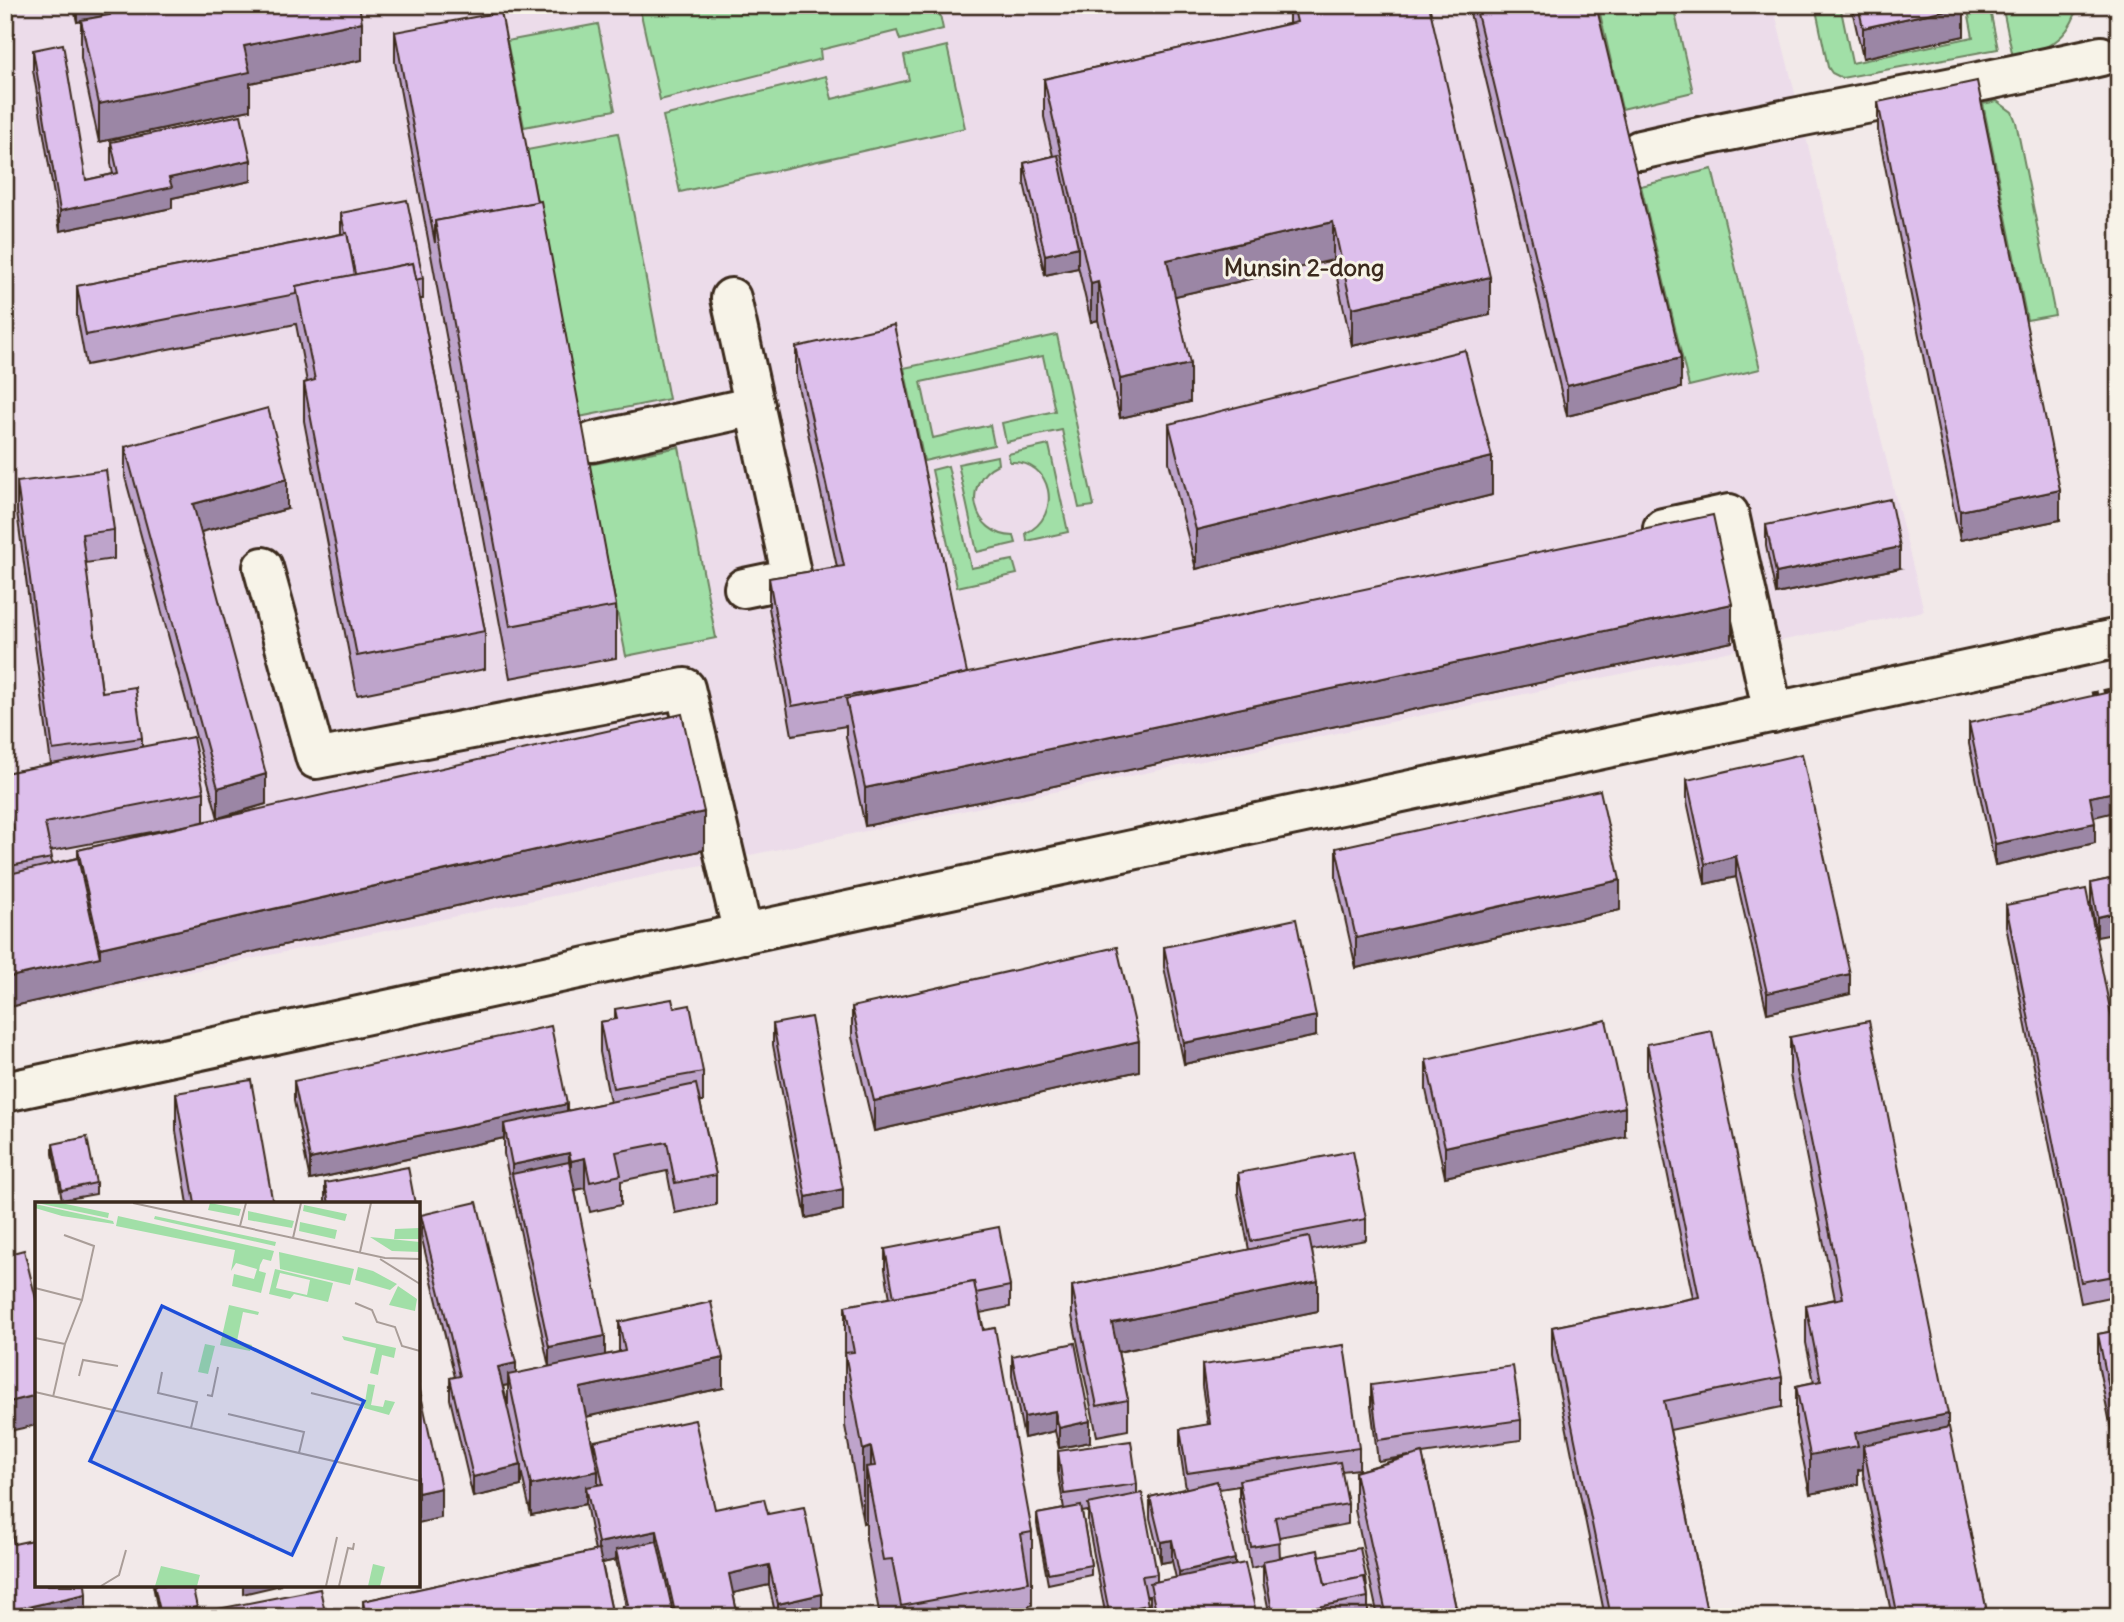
<svg xmlns="http://www.w3.org/2000/svg" width="2124" height="1622" font-family="Delius,sans-serif">
<style>
.built{fill:#ecdcea}
.grass{fill:#a1dfa7;stroke:#6e8462;stroke-width:2}
.lines{fill:none;stroke-linecap:round;stroke-linejoin:round}
.minor-casing{stroke:#3b2a1e;stroke-width:44}
.major-casing{stroke:#3b2a1e;stroke-width:44}
.path{stroke:#3b2a1e;stroke-width:4.5;stroke-dasharray:7 5;stroke-linecap:butt}
.minor{stroke:#f7f3e8;stroke-width:38}
.major{stroke:#f7f3e8;stroke-width:38}
.wall{fill:#bea4cb;stroke:#3b2a1e;stroke-width:2;fill-rule:evenodd}
.shaded-wall{fill:#9b86a5;stroke:#3b2a1e;stroke-width:2}
.building{fill:#ddbfec;stroke:#3b2a1e;stroke-width:2}
.labels{text-anchor:middle;dominant-baseline:central;stroke-width:6;stroke-linejoin:round;paint-order:stroke}
.quarter-label{font-size:24px;font-weight:bold;fill:#3b2a1e;stroke:#f7f3e8}
.inset-road{fill:none;stroke:#a99d98;stroke-width:2}
.view{fill:#1d4ed8;fill-opacity:0.15;stroke:#1d4ed8;stroke-width:3.5}
.inset-edge{fill:none;stroke:#3b2a1e;stroke-width:3.5}
</style>
<rect width="100%" height="100%" fill="#f2e9e9"/>
<filter id="ink" filterUnits="userSpaceOnUse"><feTurbulence type="fractalNoise" baseFrequency=".0143" numOctaves="2"/><feDisplacementMap in="SourceGraphic" scale="14" xChannelSelector="R" yChannelSelector="G"/><feConvolveMatrix kernelMatrix="1 2 1 2 8 2 1 2 1" color-interpolation-filters="sRGB"/></filter>
<g filter="url(#ink)">
<polygon class="built" points="5,5 1773,5 1924,611 5,1010"/>
<g class="grass">
<polygon points="639,5 938,5 943,29 900,40 897,31 820,50 821,59 660,100"/>
<polygon points="1598,5 1673,5 1693,92 1622,109"/>
<polygon points="1815,5 1840,5 1852,63 1973,37 1967,5 1989,5 1998,49 1842,78 1832,73 1828,67"/>
<path d="M 2002,5 L 2078,5 C 2070,40 2045,51 2013,57 Z"/>
<polygon points="598,24 615,110 524,127 507,41"/>
<polygon points="947,46 965,128 680,192 663,116 826,76 832,99 909,80 904,56"/>
<polygon points="1997,101 2012,112 2016,122 2055,315 2027,320 1983,104"/>
<polygon points="618,133 669,399 579,417 527,150"/>
<polygon points="1712,169 1760,369 1689,386 1641,186"/>
<polygon points="1057,335 1094,506 1079,508 1062,430 1006,442 1002,423 1055,411 1043,356 921,382 933,438 990,425 994,445 924,461 904,368"/>
<path d="M 1049,445 L 1068,532 L 1027,541 L 1026,533 C 1063,516 1053,459 1010,462 L 1008,454 Z"/>
<polygon points="679,447 716,638 626,656 588,465"/>
<path d="M 997,456 L 998,464 C 960,482 972,535 1014,536 L 1016,543 L 977,552 L 958,464 Z"/>
<polygon points="948,466 971,568 1013,560 1017,574 957,587 932,470"/>
</g>
<g class="lines">
<g class="minor-casing">
<g id="minor">
<path d="M 1640,150 C 1793,115 1948,91 2101,56"/>
<polyline points="731,298 792,578 744,588"/>
<polyline points="593,442 755,406"/>
<polyline points="1663,528 1729,514 1773,713"/>
<polyline points="263,567 316,759 685,688 743,934"/>
</g>
</g>
<g class="major-casing">
<polyline id="major" points="5,1092 2119,638"/>
</g>
<polyline class="path" points="2091,694 2119,688"/>
<use href="#minor" class="minor"/>
<use href="#major" class="major"/>
</g>
<g class="wall">
<polygon points="73,5 359,5 362,60 250,83 250,110 99,142 81,58 81,21 77,22"/>
<polygon points="1289,5 1429,5 1490,315 1352,346 1333,260 1175,296 1190,402 1120,418 1098,320 1091,322 1078,266 1078,268 1045,275 1024,183 1024,163 1053,156 1044,117 1044,79 1289,24"/>
<polygon points="1468,5 1596,5 1681,388 1567,416"/>
<polygon points="1851,5 1964,5 1964,36 1863,58"/>
<polygon points="395,32 537,202 616,606 616,658 510,678 395,62"/>
<polygon points="33,50 86,180 113,174 111,163 111,142 251,181 172,198 172,208 60,231 33,70"/>
<polygon points="1878,102 2060,520 1960,540 1878,131"/>
<polygon points="341,213 423,278 423,299 420,299 485,631 485,669 357,695 304,421 304,383 307,382 296,324 86,365 77,316 77,286 341,234"/>
<polygon points="796,347 967,673 1732,642 865,826 846,737 846,726 792,735 769,608 769,578 837,567 796,377"/>
<polygon points="1169,424 1492,495 1196,569 1169,462"/>
<polygon points="125,447 287,509 201,532 266,804 218,818 125,477"/>
<path d="M 17,482 L 114,530 L 114,559 L 85,563 L 102,692 L 142,738 L 142,747 L 204,792 L 204,822 L 704,850 L 5,1008 L 5,830 L 7,830 L 5,818 L 5,773 L 51,764 L 17,512 ZM 189,825 L 78,850 L 78,858 L 52,864 L 50,851 Z"/>
<polygon points="1766,525 1900,568 1776,594 1766,546"/>
<polygon points="1969,723 2094,817 2095,843 1995,865 1969,744"/>
<polygon points="1687,780 1850,994 1767,1013 1736,877 1705,884 1687,801"/>
<polygon points="1336,848 1620,910 1356,968 1336,878"/>
<polygon points="2119,877 2097,937 2091,904 2091,883"/>
<polygon points="2006,905 2119,1054 2119,1295 2081,1303 2006,926"/>
<polygon points="1164,947 1316,1036 1184,1064 1164,967"/>
<polygon points="852,1007 1139,1071 874,1131 852,1037"/>
<path d="M 674,1008 L 703,1072 L 703,1102 L 700,1102 L 716,1175 L 716,1205 L 675,1213 L 667,1171 L 621,1181 L 621,1205 L 590,1212 L 585,1188 L 575,1190 L 605,1355 L 619,1352 L 619,1322 L 723,1388 L 586,1417 L 594,1451 L 594,1441 L 715,1509 L 768,1514 L 822,1614 L 812,1617 L 776,1617 L 769,1585 L 733,1593 L 738,1617 L 623,1617 L 623,1606 L 626,1606 L 616,1560 L 602,1563 L 613,1617 L 363,1617 L 363,1601 L 595,1551 L 586,1504 L 531,1515 L 521,1470 L 521,1486 L 473,1497 L 450,1399 L 450,1378 L 455,1377 L 421,1235 L 421,1215 L 516,1374 L 549,1367 L 504,1154 L 504,1138 L 310,1180 L 294,1101 L 294,1081 L 567,1111 L 610,1102 L 600,1052 L 600,1022 L 615,1020 L 615,1009 ZM 508,1385 L 508,1405 L 503,1386 Z"/>
<polygon points="773,1024 843,1210 806,1218 773,1045"/>
<polygon points="1790,1037 1948,1427 1988,1617 1892,1617 1863,1474 1863,1469 1858,1470 1858,1484 1810,1494 1796,1424 1796,1386 1814,1382 1806,1343 1806,1305 1835,1299 1790,1075"/>
<polygon points="1647,1044 1782,1377 1782,1407 1670,1430 1708,1617 1605,1617 1552,1356 1552,1327 1693,1298 1647,1074"/>
<polygon points="1426,1060 1625,1137 1445,1177 1426,1090"/>
<polygon points="176,1093 273,1204 188,1204 176,1131"/>
<polygon points="53,1144 96,1183 96,1194 62,1200 53,1154"/>
<polygon points="1238,1173 1366,1219 1366,1240 1312,1250 1318,1311 1118,1352 1128,1400 1128,1430 1097,1436 1072,1316 1072,1286 1249,1250 1238,1193"/>
<polygon points="325,1183 415,1204 325,1204"/>
<polygon points="885,1249 1010,1286 1010,1307 980,1313 1032,1532 1032,1605 1029,1606 1029,1617 880,1617 866,1540 866,1522 863,1523 845,1426 845,1306 890,1298 885,1269"/>
<polygon points="2119,1330 2119,1468 2098,1364 2098,1334"/>
<polygon points="1012,1356 1090,1442 1059,1448 1055,1431 1024,1438 1012,1376"/>
<polygon points="1202,1365 1359,1448 1359,1469 1341,1471 1348,1504 1348,1524 1279,1537 1280,1558 1319,1556 1366,1578 1368,1597 1368,1617 1270,1617 1263,1582 1263,1565 1251,1568 1239,1501 1239,1486 1219,1489 1235,1565 1257,1617 1153,1617 1150,1604 1150,1596 1146,1596 1148,1605 1148,1617 1106,1617 1088,1524 1088,1511 1082,1512 1091,1565 1091,1575 1048,1584 1037,1524 1037,1514 1064,1509 1058,1472 1058,1451 1137,1484 1137,1494 1157,1574 1157,1582 1176,1578 1172,1561 1161,1563 1150,1518 1150,1497 1186,1489 1180,1450 1180,1429 1208,1425 1202,1386"/>
<polygon points="1371,1385 1521,1420 1521,1440 1422,1454 1458,1617 1378,1617 1355,1510 1355,1472 1409,1456 1378,1461 1371,1406"/>
<polygon points="153,1585 192,1585 197,1613 326,1617 159,1617"/>
</g>
<g class="shaded-wall">
<polygon points="77,5 102,5 102,16 77,22"/>
<polygon points="1964,6 1964,36 1863,58 1863,28"/>
<polygon points="362,22 362,60 250,83 250,110 99,142 99,104 244,46"/>
<polygon points="251,160 251,181 172,198 172,208 60,231 60,211 169,178"/>
<polygon points="1333,222 1333,260 1167,298 1167,260"/>
<polygon points="1078,247 1078,268 1045,275 1045,255"/>
<polygon points="1490,277 1490,315 1352,346 1352,308"/>
<polygon points="1098,282 1098,320 1091,322 1091,284"/>
<polygon points="1681,358 1681,388 1567,416 1567,386"/>
<polygon points="1190,364 1190,402 1120,418 1120,379"/>
<polygon points="1492,457 1492,495 1196,569 1196,530"/>
<polygon points="287,479 287,509 193,534 193,504"/>
<polygon points="2060,490 2060,520 1960,540 1960,511"/>
<polygon points="1900,547 1900,568 1776,594 1776,573"/>
<polygon points="1732,604 1732,642 865,826 865,788"/>
<polygon points="266,774 266,804 218,818 218,788"/>
<polygon points="2119,791 2119,811 2090,818 2090,797"/>
<polygon points="704,812 704,850 5,1008 5,978 100,957 100,948"/>
<polygon points="2095,823 2095,843 1995,865 1995,844"/>
<polygon points="1736,856 1736,877 1705,884 1705,864"/>
<polygon points="1620,880 1620,910 1356,968 1356,938"/>
<polygon points="2119,912 2119,933 2097,937 2097,917"/>
<polygon points="1850,974 1850,994 1767,1013 1767,993"/>
<polygon points="1316,1016 1316,1036 1184,1064 1184,1043"/>
<polygon points="1139,1041 1139,1071 874,1131 874,1101"/>
<polygon points="567,1104 567,1125 504,1124 504,1138 310,1180 310,1159"/>
<polygon points="1625,1107 1625,1137 1445,1177 1445,1147"/>
<polygon points="569,1153 569,1183 512,1174 512,1165"/>
<polygon points="585,1158 585,1188 571,1191 571,1161"/>
<polygon points="843,1189 843,1210 806,1218 806,1197"/>
<polygon points="1318,1281 1318,1311 1112,1353 1112,1323"/>
<polygon points="605,1336 605,1356 549,1368 549,1347"/>
<polygon points="723,1358 723,1388 580,1418 580,1388"/>
<polygon points="516,1363 516,1383 508,1375 508,1385 498,1387 498,1367"/>
<polygon points="37,1395 37,1425 5,1432 5,1403"/>
<polygon points="1055,1411 1055,1431 1024,1438 1024,1417"/>
<polygon points="1948,1414 1948,1452 1863,1445 1863,1469 1858,1470 1858,1484 1810,1494 1810,1455 1855,1433"/>
<polygon points="1090,1421 1090,1442 1059,1448 1059,1428"/>
<polygon points="871,1447 871,1496 866,1467 866,1522 863,1523 863,1450"/>
<polygon points="521,1465 521,1486 473,1497 473,1477"/>
<polygon points="598,1471 598,1501 586,1487 586,1504 531,1515 531,1485"/>
<polygon points="441,1488 441,1518 418,1523 418,1493"/>
<polygon points="657,1531 657,1551 616,1550 616,1560 598,1564 598,1543"/>
<polygon points="1172,1540 1172,1561 1161,1563 1161,1542"/>
<polygon points="1235,1559 1235,1580 1179,1592 1179,1572"/>
<polygon points="769,1565 769,1585 729,1594 729,1574"/>
<polygon points="243,1585 281,1585 243,1594"/>
<polygon points="86,1594 86,1617 5,1617 5,1612"/>
<polygon points="822,1594 822,1614 812,1617 778,1617 778,1604"/>
<polygon points="197,1607 197,1617 161,1617 161,1615"/>
</g>
<g class="building">
<polygon points="108,5 359,5 362,22 244,46 250,72 99,104 81,20 110,15"/>
<polygon points="1293,5 1429,5 1490,277 1352,308 1333,222 1167,260 1190,364 1120,379 1098,282 1091,284 1044,79 1297,22"/>
<polygon points="1475,5 1596,5 1681,358 1567,386"/>
<polygon points="1858,5 1964,5 1964,6 1863,28"/>
<polygon points="501,12 537,202 435,221 435,243 395,32"/>
<polygon points="63,44 86,180 118,173 111,142 241,115 251,160 169,178 172,187 60,211 33,50"/>
<polygon points="1977,81 2060,490 1960,511 1878,102"/>
<polygon points="1058,155 1078,247 1045,255 1024,163"/>
<polygon points="407,200 423,278 416,280 413,263 355,275 347,233 345,233 341,213"/>
<polygon points="541,201 616,606 510,626 435,221"/>
<polygon points="347,233 355,275 296,286 296,294 86,335 77,286"/>
<polygon points="413,263 485,631 357,656 304,383 315,380 296,286"/>
<polygon points="894,325 967,673 920,683 792,706 769,578 844,566 796,347"/>
<polygon points="1465,350 1492,457 1196,530 1169,424"/>
<polygon points="268,408 287,479 193,504 266,774 218,788 125,447"/>
<polygon points="106,470 114,530 82,534 102,692 135,687 142,738 53,750 17,482"/>
<polygon points="1890,499 1900,547 1776,573 1766,525"/>
<polygon points="1713,515 1732,604 865,788 846,699"/>
<polygon points="2119,690 2119,791 2090,797 2095,823 1995,844 1969,723"/>
<polygon points="682,714 704,812 100,948 78,850"/>
<polygon points="193,737 204,792 45,823 52,858 5,867 5,830 13,829 5,788 5,773"/>
<polygon points="1802,754 1850,974 1767,993 1736,856 1705,864 1687,780"/>
<polygon points="1600,790 1620,880 1356,938 1336,848"/>
<polygon points="78,858 100,957 5,978 5,875"/>
<polygon points="2119,877 2119,912 2097,917 2091,883"/>
<polygon points="2086,889 2119,1054 2119,1275 2081,1282 2006,905"/>
<polygon points="1296,919 1316,1016 1184,1043 1164,947"/>
<polygon points="1117,947 1139,1041 874,1101 852,1007"/>
<polygon points="672,999 674,1008 690,1005 703,1072 613,1088 600,1022 617,1019 615,1009"/>
<polygon points="811,1017 843,1189 806,1197 773,1024"/>
<polygon points="1606,1020 1625,1107 1445,1147 1426,1060"/>
<polygon points="1869,1021 1948,1414 1855,1433 1858,1446 1810,1455 1796,1386 1821,1381 1806,1305 1843,1298 1790,1037"/>
<polygon points="551,1026 567,1104 310,1159 294,1081"/>
<polygon points="1712,1031 1782,1377 1664,1401 1708,1617 1611,1617 1552,1327 1699,1297 1647,1044"/>
<polygon points="251,1080 273,1204 195,1204 176,1093"/>
<polygon points="696,1084 716,1175 675,1183 667,1142 616,1152 621,1175 590,1182 585,1158 571,1161 569,1153 512,1165 504,1124"/>
<polygon points="87,1137 96,1183 62,1190 53,1144"/>
<polygon points="1353,1151 1366,1219 1251,1241 1238,1173"/>
<polygon points="569,1162 605,1336 549,1347 512,1174"/>
<polygon points="408,1167 415,1204 329,1204 325,1183"/>
<polygon points="477,1202 516,1363 498,1367 521,1465 473,1477 450,1378 460,1376 421,1215"/>
<polygon points="999,1227 1010,1286 976,1293 974,1282 894,1297 885,1249"/>
<polygon points="1309,1237 1318,1281 1112,1323 1128,1400 1097,1406 1072,1286"/>
<polygon points="24,1250 37,1303 37,1395 5,1403 5,1255"/>
<polygon points="974,1282 983,1330 995,1328 1032,1532 1021,1534 1029,1582 901,1606 892,1559 883,1560 866,1467 875,1466 871,1447 863,1450 845,1353 854,1352 845,1306"/>
<polygon points="711,1302 723,1358 580,1388 598,1471 531,1485 508,1375 625,1351 619,1322"/>
<polygon points="2119,1330 2119,1438 2098,1334"/>
<polygon points="1075,1343 1090,1421 1059,1428 1055,1411 1024,1417 1012,1356"/>
<polygon points="1344,1345 1359,1448 1187,1473 1180,1429 1210,1424 1202,1365"/>
<polygon points="1513,1366 1521,1420 1378,1440 1371,1385"/>
<polygon points="418,1381 441,1488 418,1493"/>
<polygon points="695,1420 715,1509 764,1499 768,1514 804,1507 822,1594 778,1604 769,1565 729,1574 738,1617 676,1617 657,1531 598,1543 586,1487 603,1484 594,1441"/>
<polygon points="1949,1427 1988,1617 1898,1617 1863,1445"/>
<polygon points="1131,1441 1137,1484 1064,1494 1058,1451"/>
<polygon points="1422,1453 1458,1617 1387,1617 1355,1472"/>
<polygon points="1340,1462 1348,1504 1275,1517 1280,1542 1251,1547 1239,1480"/>
<polygon points="1217,1481 1235,1559 1179,1572 1172,1540 1161,1542 1150,1497"/>
<polygon points="1142,1493 1157,1574 1142,1576 1148,1605 1109,1612 1088,1504"/>
<polygon points="1081,1506 1091,1565 1048,1573 1037,1514"/>
<polygon points="12,1534 14,1544 37,1539 37,1585 85,1585 86,1594 5,1612 5,1535"/>
<polygon points="657,1541 674,1617 625,1617 623,1606 628,1605 616,1550"/>
<polygon points="1360,1548 1366,1578 1365,1578 1364,1577 1325,1585 1319,1556"/>
<polygon points="599,1550 613,1617 366,1617 363,1601"/>
<polygon points="1318,1550 1325,1585 1364,1577 1368,1597 1273,1616 1263,1561"/>
<polygon points="1245,1563 1257,1617 1157,1617 1150,1583"/>
<polygon points="154,1585 192,1585 197,1607 161,1615"/>
<polygon points="320,1589 326,1617 197,1617 197,1613"/>
</g>
</g>
<g class="labels">
<g class="quarter-label">
<text x="1304" y="267">Munsin 2-dong</text>
</g>
</g>
<g transform="translate(35 1202)">
<rect width="385" height="385" fill="#f2e9e9"/>
<path d="M 2,1 L 26,1 L 74,11 L 73,16 ZM 175,1 L 206,7 L 204,14 L 173,8 ZM 0,2 L 78,19 L 79,22 L 27,14 L 0,6 ZM 269,3 L 312,12 L 310,19 L 268,9 ZM 213,9 L 259,19 L 257,26 L 213,18 ZM 83,14 L 239,49 L 236,59 L 228,57 L 225,63 L 224,69 L 231,71 L 226,91 L 197,84 L 199,72 L 219,77 L 222,67 L 201,61 L 196,69 L 200,48 L 81,24 ZM 120,14 L 241,40 L 240,44 L 119,17 ZM 265,20 L 302,28 L 300,37 L 264,29 ZM 385,26 L 385,37 L 359,37 L 360,27 ZM 335,35 L 385,40 L 385,50 L 357,49 ZM 244,50 L 319,67 L 315,83 L 245,67 ZM 323,65 L 338,69 L 362,82 L 355,88 L 320,78 ZM 240,67 L 298,81 L 293,100 L 259,92 L 255,97 L 234,92 ZM 245,71 L 275,78 L 272,93 L 241,86 ZM 363,84 L 382,97 L 380,109 L 354,103 ZM 194,103 L 224,110 L 223,113 L 208,110 L 202,139 L 217,143 L 215,149 L 185,143 ZM 307,134 L 361,146 L 359,156 L 347,153 L 343,173 L 335,171 L 341,146 L 309,138 ZM 170,142 L 180,144 L 173,172 L 163,170 ZM 333,182 L 340,183 L 336,203 L 348,205 L 350,198 L 360,200 L 354,213 L 329,206 ZM 338,362 L 350,365 L 345,384 L 333,384 ZM 126,364 L 165,373 L 162,384 L 120,384 Z" fill="#a1dfa7" fill-rule="evenodd"/>
<path class="inset-road" d="M 98,1 L 350,56 L 385,57M 205,24 L 211,1M 258,36 L 266,1M 325,50 L 336,1M 345,57 L 385,82M 0,86 L 47,98 L 59,44 L 29,33M 320,101 L 337,108 L 342,120 L 360,125 L 367,144 L 385,149M 0,136 L 30,142M 127,170 L 123,191 L 162,200 L 156,226M 44,174 L 48,158 L 83,164M 0,190 L 385,279M 276,191 L 325,203M 172,193 L 177,194 L 183,165M 18,195 L 30,142 L 47,98M 193,212 L 269,230 L 264,251M 66,384 L 84,373 L 91,348M 291,384 L 302,335M 304,384 L 313,346 L 318,347 L 319,341"/>
<path class="view" d="M 127,104 L 329,199 L 257,353 L 55,259 Z"/>
<rect width="385" height="385" class="inset-edge"/>
</g>
<rect width="2124" height="1622" fill="none" stroke="#f7f3e8" stroke-width="28"/>
<rect x="14" y="14" width="2096" height="1594" fill="none" stroke="#3b2a1e" stroke-width="2.5" filter="url(#ink)"/>
</svg>
